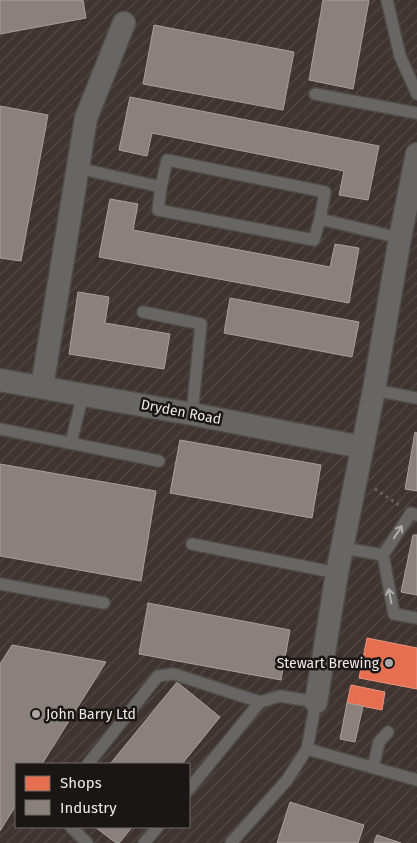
<svg xmlns="http://www.w3.org/2000/svg" width="417" height="843" font-family="'Fira Sans',sans-serif">
<style>
.industrial{fill:url(#industrial-furrows);fill-rule:evenodd}
.shops{fill:#e76f51;stroke:#e9947e}
.industry{fill:#8a817c;stroke:#a8a09c}
.lines{fill:none;stroke-linecap:round;stroke-linejoin:round}
.lane-casing{stroke:#4f4c4c;stroke-width:14}
.street-casing{stroke:#4f4c4c;stroke-width:25}
.path{stroke:#686464;stroke-width:3;stroke-dasharray:2.5 4;stroke-linecap:butt}
.lane{stroke:#686565;stroke-width:11}
.street{stroke:#686565;stroke-width:22}
.oneway{stroke:#b2aead}
.poi-dot{fill:#ada7a7;stroke:#191615;stroke-width:2}
.labels{text-anchor:middle;dominant-baseline:central;stroke-width:5;stroke-linejoin:round;paint-order:stroke}
.street-label{font-size:14px;fill:#efe9e8;stroke:#191615}
.poi-label{font-size:14px;fill:#efe9e8;stroke:#191615;text-anchor:end}
</style>
<defs>
<pattern id="industrial-furrows" width="10" height="10" patternUnits="userSpaceOnUse" patternTransform="scale(1.25)"><rect width="10" height="10" fill="#403430"/><path d="M-1 1l2-2M0 10L10 0M9 11l2-2" fill="none" stroke="#534844"/></pattern>
</defs>
<rect width="100%" height="100%" fill="#322d2d"/>
<path class="industrial" d="M 0,0 L 417,0 L 417,843 L 0,843 ZM 16,764 L 189,764 L 189,827 L 16,827 Z"/>
<g class="shops">
<polygon points="367,638 417,648 417,689 359,678"/>
<polygon points="351,685 385,692 382,710 347,703"/>
</g>
<g class="industry">
<polygon points="0,0 83,0 86,18 0,34"/>
<polygon points="323,0 369,0 353,89 309,80"/>
<polygon points="154,25 294,52 283,110 143,84"/>
<polygon points="130,97 379,146 368,200 339,195 344,171 152,133 147,156 119,150"/>
<polygon points="0,106 48,115 21,261 0,258"/>
<polygon points="110,199 138,204 133,230 330,267 335,244 359,248 349,303 99,257"/>
<polygon points="78,292 109,297 105,323 170,334 164,369 69,354"/>
<polygon points="230,298 359,322 352,357 224,333"/>
<polygon points="415,432 417,433 417,491 405,489"/>
<polygon points="180,440 321,465 312,518 170,493"/>
<polygon points="0,464 156,491 141,581 0,556"/>
<polygon points="413,535 417,535 417,595 401,592"/>
<polygon points="148,603 290,630 281,680 139,654"/>
<polygon points="12,645 106,662 42,764 16,764 16,805 0,831 0,664"/>
<polygon points="177,682 220,717 182,764 110,764"/>
<polygon points="347,703 363,706 355,742 340,739"/>
<polygon points="290,802 364,825 358,843 277,843"/>
<polygon points="95,827 132,827 119,843 116,843"/>
<polygon points="377,835 401,843 374,843"/>
</g>
<g class="lines">
<g class="lane-casing">
<g id="lane">
<polyline points="387,0 400,56 417,94"/>
<polyline points="315,94 417,113"/>
<polyline points="78,168 161,187 167,160 325,192 320,219 400,238"/>
<polyline points="161,187 158,210 314,240 320,219"/>
<polyline points="143,312 201,324 192,414"/>
<polyline points="374,390 417,398"/>
<polyline points="0,429 159,461"/>
<polyline points="71,443 83,394"/>
<polyline points="417,515 411,513 383,555 394,614 417,618"/>
<polyline points="192,544 337,573"/>
<polyline points="343,548 383,555"/>
<polyline points="0,584 104,603"/>
<polyline points="88,764 158,676 174,674 260,702"/>
<polyline points="373,768 379,742 388,732"/>
<polyline points="189,789 260,702 280,696 316,702 307,749 417,780"/>
<polyline points="71,827 87,843"/>
<polyline points="144,843 158,827"/>
<polyline points="231,843 287,780 307,749"/>
</g>
</g>
<g class="street-casing">
<g id="street">
<polyline points="0,380 192,414 361,447"/>
<polyline points="42,387 86,118 124,23"/>
<polyline points="316,702 337,573 374,390 400,238 417,154"/>
</g>
</g>
<polyline class="path" points="375,489 399,505"/>
<use href="#lane" class="lane"/>
<use href="#street" class="street"/>
</g>
<defs><path id="oneway-shaft" d="M-6 0H5M1.5-3L5.5 0L1.5 3" fill="none" stroke-width="1.6" stroke-linecap="round" stroke-linejoin="round" transform="scale(1.25)"/></defs>
<g class="oneway">
<use href="#oneway-shaft" transform="translate(398 532) rotate(-56)"/>
<use href="#oneway-shaft" transform="translate(390 596) rotate(-101)"/>
</g>
<g class="poi-dot">
<circle cx="389" cy="663" r="5"/>
<circle cx="36" cy="714" r="5"/>
</g>
<g class="labels">
<g class="street-label">
<text transform="translate(181 412) rotate(11)">Dryden Road</text>
</g>
<g class="poi-label">
<text x="379" y="663">Stewart Brewing</text>
<text x="46" y="714" text-anchor="start">John Barry Ltd</text>
</g>
</g>
<rect x="15" y="763" width="175" height="65" fill="#191615" stroke="#6f6a69"/>
<rect x="25" y="776" width="25" height="15" fill="#e76f51" stroke="#6f6a69"/>
<text x="60" y="788" font-size="15" fill="#efe9e8">Shops</text>
<rect x="25" y="800" width="25" height="15" fill="#8a817c" stroke="#6f6a69"/>
<text x="60" y="813" font-size="15" fill="#efe9e8">Industry</text>
</svg>
